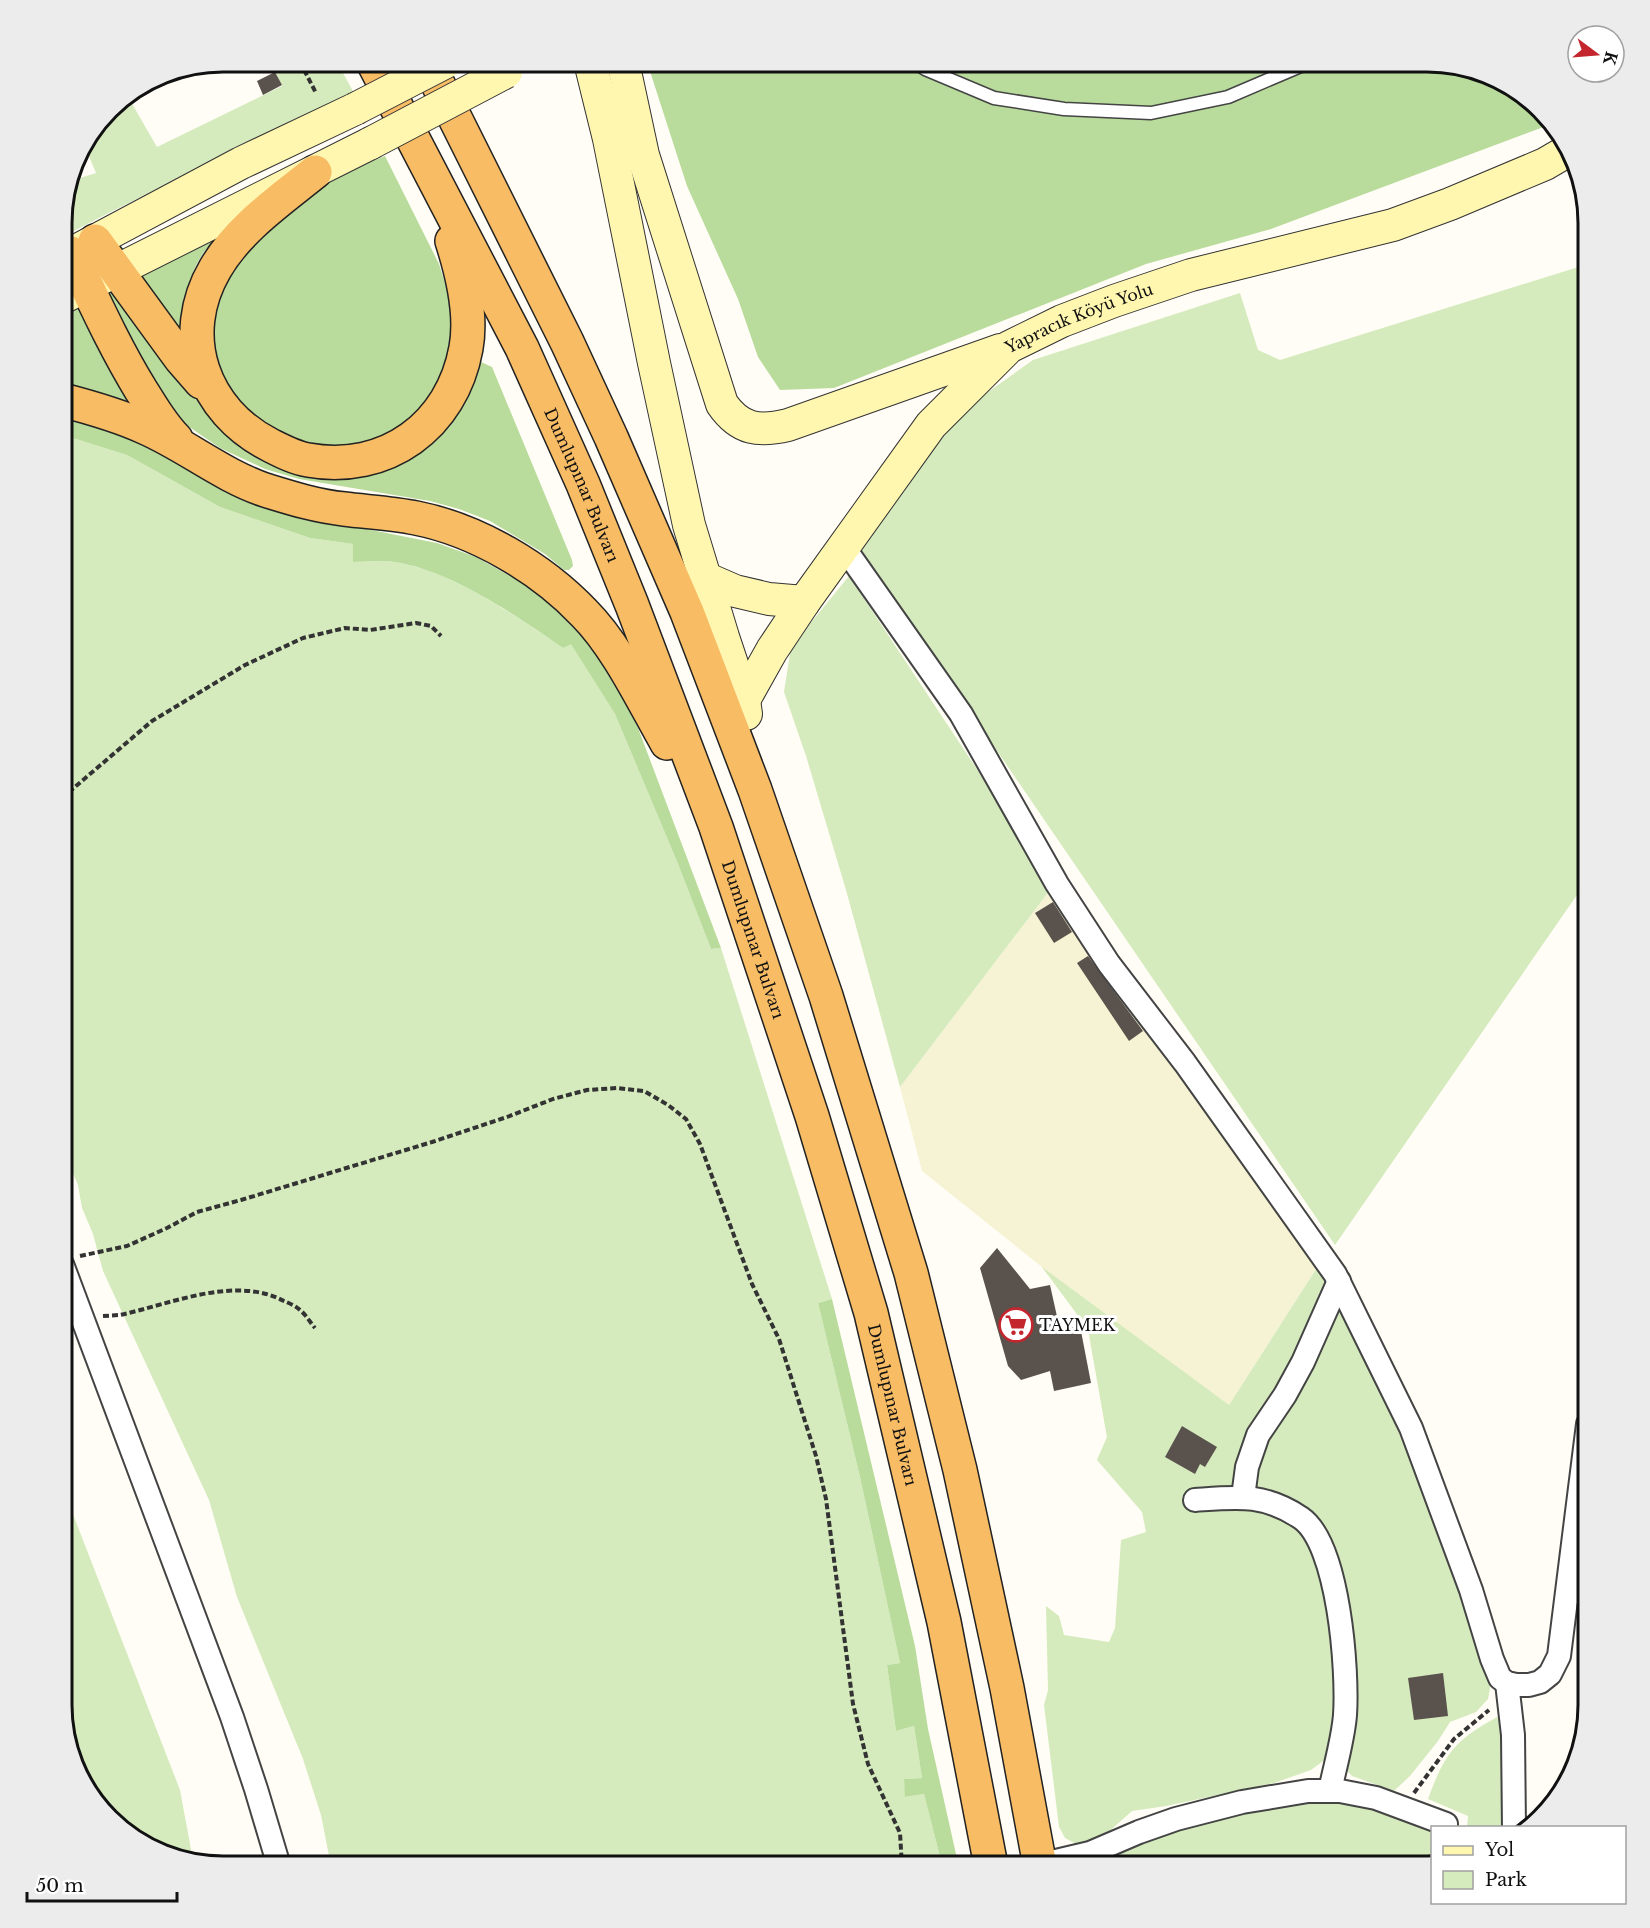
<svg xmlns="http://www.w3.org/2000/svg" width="1650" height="1928" font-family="'Libre Baskerville',serif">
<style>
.farmland{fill:#f6f3d4}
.green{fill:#d5ebbd}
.forest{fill:#b9dc9c}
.building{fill:#5a524d}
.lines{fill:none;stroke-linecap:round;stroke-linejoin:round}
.service-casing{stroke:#444;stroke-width:15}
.minor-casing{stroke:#444;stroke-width:26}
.secondary-casing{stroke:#333;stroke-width:34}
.trunk-casing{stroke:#222;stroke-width:36}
.path{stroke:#333;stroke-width:4;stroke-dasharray:6 3;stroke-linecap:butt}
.service{stroke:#fff;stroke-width:12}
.minor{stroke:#fff;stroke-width:22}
.secondary{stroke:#fff6b0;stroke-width:32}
.trunk{stroke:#f7bc64;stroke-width:33}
.secondary-bridge-casing{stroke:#333;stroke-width:34;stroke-linecap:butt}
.secondary-bridge{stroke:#fff6b0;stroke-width:32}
.labels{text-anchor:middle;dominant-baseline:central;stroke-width:6;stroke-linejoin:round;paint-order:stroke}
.street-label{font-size:16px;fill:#111;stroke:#fff}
.poi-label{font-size:16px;fill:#111;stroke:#fff;text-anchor:start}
.rim{fill:none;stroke:#111;stroke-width:3}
</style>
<rect width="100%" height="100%" fill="#fffdf5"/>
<polygon class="farmland" points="1050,890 1320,1263 1229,1405 1097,1460 1107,1437 1088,1329 1042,1267 922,1171 900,1087"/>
<g class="green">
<path d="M 271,62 L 337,62 L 354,93 C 257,141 158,187 62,237 L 62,212 L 70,181 L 96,173 L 84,144 L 116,102 L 127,95 L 157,147 L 282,86 Z"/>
<polygon points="1588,264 1588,879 1335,1245 857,546 967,407 1033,360 1240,293 1258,350 1280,360"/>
<path d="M 62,437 L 76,439 L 127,455 L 220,507 L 310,538 L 353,544 L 353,562 C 367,562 382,560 395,562 C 452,571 516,616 563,648 L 571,643 L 615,714 L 678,864 L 711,949 L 721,948 L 832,1299 L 818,1303 L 860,1477 L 900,1663 L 887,1665 L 896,1731 L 914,1726 L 922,1778 L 904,1779 L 906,1797 L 924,1794 L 940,1857 L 940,1866 L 331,1866 L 321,1815 L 303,1759 L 237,1597 L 209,1500 L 103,1271 L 93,1234 L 82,1208 L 78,1185 L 62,1148 Z"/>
<polygon points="849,576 1000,804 1050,890 900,1087 846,890 806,756 784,692 791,647"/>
<polygon points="1320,1263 1349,1317 1441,1531 1491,1683 1488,1699 1476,1712 1450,1722 1438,1741 1410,1776 1394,1791 1352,1776 1343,1766 1352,1713 1320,1530 1304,1506 1269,1489 1232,1488 1259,1507 1298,1527 1321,1564 1339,1708 1330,1756 1311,1770 1274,1783 1166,1806 1132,1811 1104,1836 1080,1846 1065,1838 1059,1827 1044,1705 1048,1690 1046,1606 1059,1616 1064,1635 1109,1642 1115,1628 1121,1540 1146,1532 1142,1512 1097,1460 1107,1437 1088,1329 1042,1267 1229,1405"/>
<polygon points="62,1486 180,1790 193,1860 151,1850 95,1803 70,1757 62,1706"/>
<path d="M 1497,1717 L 1503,1729 L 1503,1827 L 1467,1827 L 1468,1816 L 1428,1799 C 1445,1753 1454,1741 1497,1717 Z"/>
<polygon points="1351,1795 1432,1828 1432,1866 1110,1866 1107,1853 1192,1819"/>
</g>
<g class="forest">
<polygon points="647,62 1438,62 1508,83 1549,119 1549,125 1271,229 1146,264 834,388 780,390 758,357 738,299 687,186"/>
<polygon points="385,156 439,264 453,309 454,343 437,389 421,410 398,427 371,442 347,449 303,444 278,433 255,417 236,399 220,373 212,345 212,317 230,269 278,217 346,171"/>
<path d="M 218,237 C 213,243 206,248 202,255 C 185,280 185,311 183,340 L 135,273 Z"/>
<polygon points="114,288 248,448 424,448 449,427 481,362 492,367 572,560 573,566 569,570 564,570 545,554 490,521 459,509 430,501 299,479 265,469 220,448 185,424 156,383 105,291"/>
<polygon points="80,303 138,407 62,384 62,311"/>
<path d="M 62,414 L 91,422 L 160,452 L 227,493 L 290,514 L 437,543 L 476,557 L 528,586 L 561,610 L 582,635 L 616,683 L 638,728 L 721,948 L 711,949 L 678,864 L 615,714 L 571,644 L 563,648 C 517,616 452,571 395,562 C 381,560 367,562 353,562 L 353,544 L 310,538 L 220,507 L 127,455 L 76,439 L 62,437 Z"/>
<polygon points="832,1299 915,1646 928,1729 956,1854 955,1866 940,1866 940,1857 924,1794 905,1797 904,1779 922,1778 914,1726 896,1731 887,1665 900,1663 860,1477 818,1303"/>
</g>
<g class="building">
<polygon points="275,72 282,85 263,95 257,81"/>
<polygon points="1053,902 1072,932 1054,943 1035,913"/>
<polygon points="1088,956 1143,1031 1129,1041 1077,963"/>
<polygon points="997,1248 1030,1289 1050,1285 1060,1330 1080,1326 1091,1383 1054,1391 1050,1371 1021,1380 1008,1366 980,1268"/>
<polygon points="1182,1426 1217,1447 1205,1467 1200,1464 1195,1474 1165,1457"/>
<polygon points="1443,1673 1448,1716 1414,1720 1408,1678"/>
</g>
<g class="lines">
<g class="service-casing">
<polyline id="service" points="914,62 925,69 994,98 1064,109 1151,113 1228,97 1310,62"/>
</g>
<g class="minor-casing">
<g id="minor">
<polyline points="843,546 961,714 1057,884 1109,964 1185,1063 1335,1274 1411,1428 1471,1590 1492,1659 1500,1678 1507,1683 1516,1685 1529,1685 1540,1682 1550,1674 1559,1656 1588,1424"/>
<polyline points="62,1264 232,1717 256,1789 279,1866"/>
<polyline points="1243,1497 1247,1467 1258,1435 1285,1395 1303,1362 1339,1281"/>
<path d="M 1195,1500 C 1237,1497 1264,1493 1301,1518 C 1339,1544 1348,1671 1345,1715 C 1343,1740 1335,1766 1330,1791"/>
<polyline points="1568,1588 1588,1596"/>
<polyline points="1507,1683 1513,1735 1514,1828"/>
<polyline points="1039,1865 1090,1853 1139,1832 1176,1819 1242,1802 1308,1791 1340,1791 1376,1798 1446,1824"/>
</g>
</g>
<g class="secondary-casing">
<g id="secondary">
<polyline points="590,62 609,139 654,363 689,525 723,637 744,700 746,714"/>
<path d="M 623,62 L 643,155 L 722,404 C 740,430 759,432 788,425 L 1000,350"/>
<polyline points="72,253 241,163 355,109"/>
<polyline points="62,298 371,143"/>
<polyline points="705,578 735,591 769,599 804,602"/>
<path id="s1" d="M 744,700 L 772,650 L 804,602 L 931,425 L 1009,347 L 1062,321 L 1114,301 L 1191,275 L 1393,225 L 1450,204 L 1545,164 L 1569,150"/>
</g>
</g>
<g class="trunk-casing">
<g id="trunk">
<path id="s2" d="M 373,62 L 522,348 L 583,484 L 632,605 L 716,827 L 812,1116 L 871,1313 L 944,1622 L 991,1866"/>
<polyline points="427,62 567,342 611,437 687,612 755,790 826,996 911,1273 960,1470 1007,1688 1040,1866"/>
<path d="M 315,172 C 279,201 238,229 215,269 C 176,336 203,411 270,445 C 282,451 295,458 308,460 C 386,474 452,426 466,348 C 472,315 462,272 452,241"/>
<polyline points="95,241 181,359 201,382"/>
<path d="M 71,253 C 93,299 114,346 141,390 C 152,407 161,424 176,439"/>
<path d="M 62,400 C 89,407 118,415 144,427 C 186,445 221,475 265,490 C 291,498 316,506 344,509 C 368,512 392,513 416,518 C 477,530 541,568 584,613 C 617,646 643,701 667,743"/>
</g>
</g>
<g class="path">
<polyline points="300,62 316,93"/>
<polyline points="62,798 152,721 245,665 303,638 345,628 370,630 416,623 431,626 441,636"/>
<polyline points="80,1256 127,1246 167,1228 197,1212 241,1200 432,1142 507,1117 553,1099 587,1090 617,1088 644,1091 668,1105 686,1119 700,1144 752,1284 779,1339 816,1456 826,1499 853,1704 868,1764 900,1833 902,1866"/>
<path d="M 103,1316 L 120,1315 C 171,1304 235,1275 284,1301 C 289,1303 296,1306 300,1310 C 306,1315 310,1322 315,1328"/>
<polyline points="1414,1793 1454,1739 1489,1710"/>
</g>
<use href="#service" class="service"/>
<use href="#minor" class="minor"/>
<use href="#secondary" class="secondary"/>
<use href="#trunk" class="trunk"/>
<g class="secondary-bridge-casing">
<g id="secondary-bridge">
<polyline points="355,109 446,62"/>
<polyline points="371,143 506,72"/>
</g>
</g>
<use href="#secondary-bridge" class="secondary-bridge"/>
</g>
<defs>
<g id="supermarket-ring" transform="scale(1.725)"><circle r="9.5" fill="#fff" stroke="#c4262e" stroke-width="1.5"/><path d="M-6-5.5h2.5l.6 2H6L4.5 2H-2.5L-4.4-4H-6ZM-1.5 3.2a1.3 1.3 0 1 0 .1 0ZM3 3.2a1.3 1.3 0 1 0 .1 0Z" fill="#c4262e"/></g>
</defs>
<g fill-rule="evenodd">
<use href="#supermarket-ring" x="1016" y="1325"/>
</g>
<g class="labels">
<g class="street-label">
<text stroke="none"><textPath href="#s1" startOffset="519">Yapracık Köyü Yolu</textPath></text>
<text stroke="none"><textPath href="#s2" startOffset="472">Dumlupınar Bulvarı</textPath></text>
<text stroke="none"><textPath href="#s2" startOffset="958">Dumlupınar Bulvarı</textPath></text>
<text stroke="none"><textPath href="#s2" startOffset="1444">Dumlupınar Bulvarı</textPath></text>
</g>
<g class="poi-label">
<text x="1039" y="1325">TAYMEK</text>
</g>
</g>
<path d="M0 0H1650V1928H0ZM223 72H1427A151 151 0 0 1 1578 223V1705A151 151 0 0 1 1427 1856H223A151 151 0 0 1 72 1705V223A151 151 0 0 1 223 72Z" fill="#ececec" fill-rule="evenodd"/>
<path class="rim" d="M223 72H1427A151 151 0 0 1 1578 223V1705A151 151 0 0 1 1427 1856H223A151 151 0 0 1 72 1705V223A151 151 0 0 1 223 72Z"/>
<rect x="1431" y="1826" width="195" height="78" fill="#ffffff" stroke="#a0a0a0" stroke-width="1.5"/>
<rect x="1443" y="1846" width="30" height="9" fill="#fff6b0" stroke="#a0a0a0" stroke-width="1.5"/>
<text x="1485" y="1856" font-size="18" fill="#111111">Yol</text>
<rect x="1443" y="1871" width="30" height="18" fill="#d5ebbd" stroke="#a0a0a0" stroke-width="1.5"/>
<text x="1485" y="1886" font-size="18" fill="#111111">Park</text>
<g transform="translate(1596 54) rotate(106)"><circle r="28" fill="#ffffff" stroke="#a0a0a0" stroke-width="1.5"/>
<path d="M0-4.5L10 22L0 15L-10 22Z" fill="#c4262e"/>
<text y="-9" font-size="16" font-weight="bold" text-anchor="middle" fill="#111111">K</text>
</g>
<path d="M27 1892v9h150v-9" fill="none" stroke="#111111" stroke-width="3"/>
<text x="36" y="1892" font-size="18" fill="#111111" stroke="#ffffff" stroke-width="4.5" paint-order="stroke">50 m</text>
</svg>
